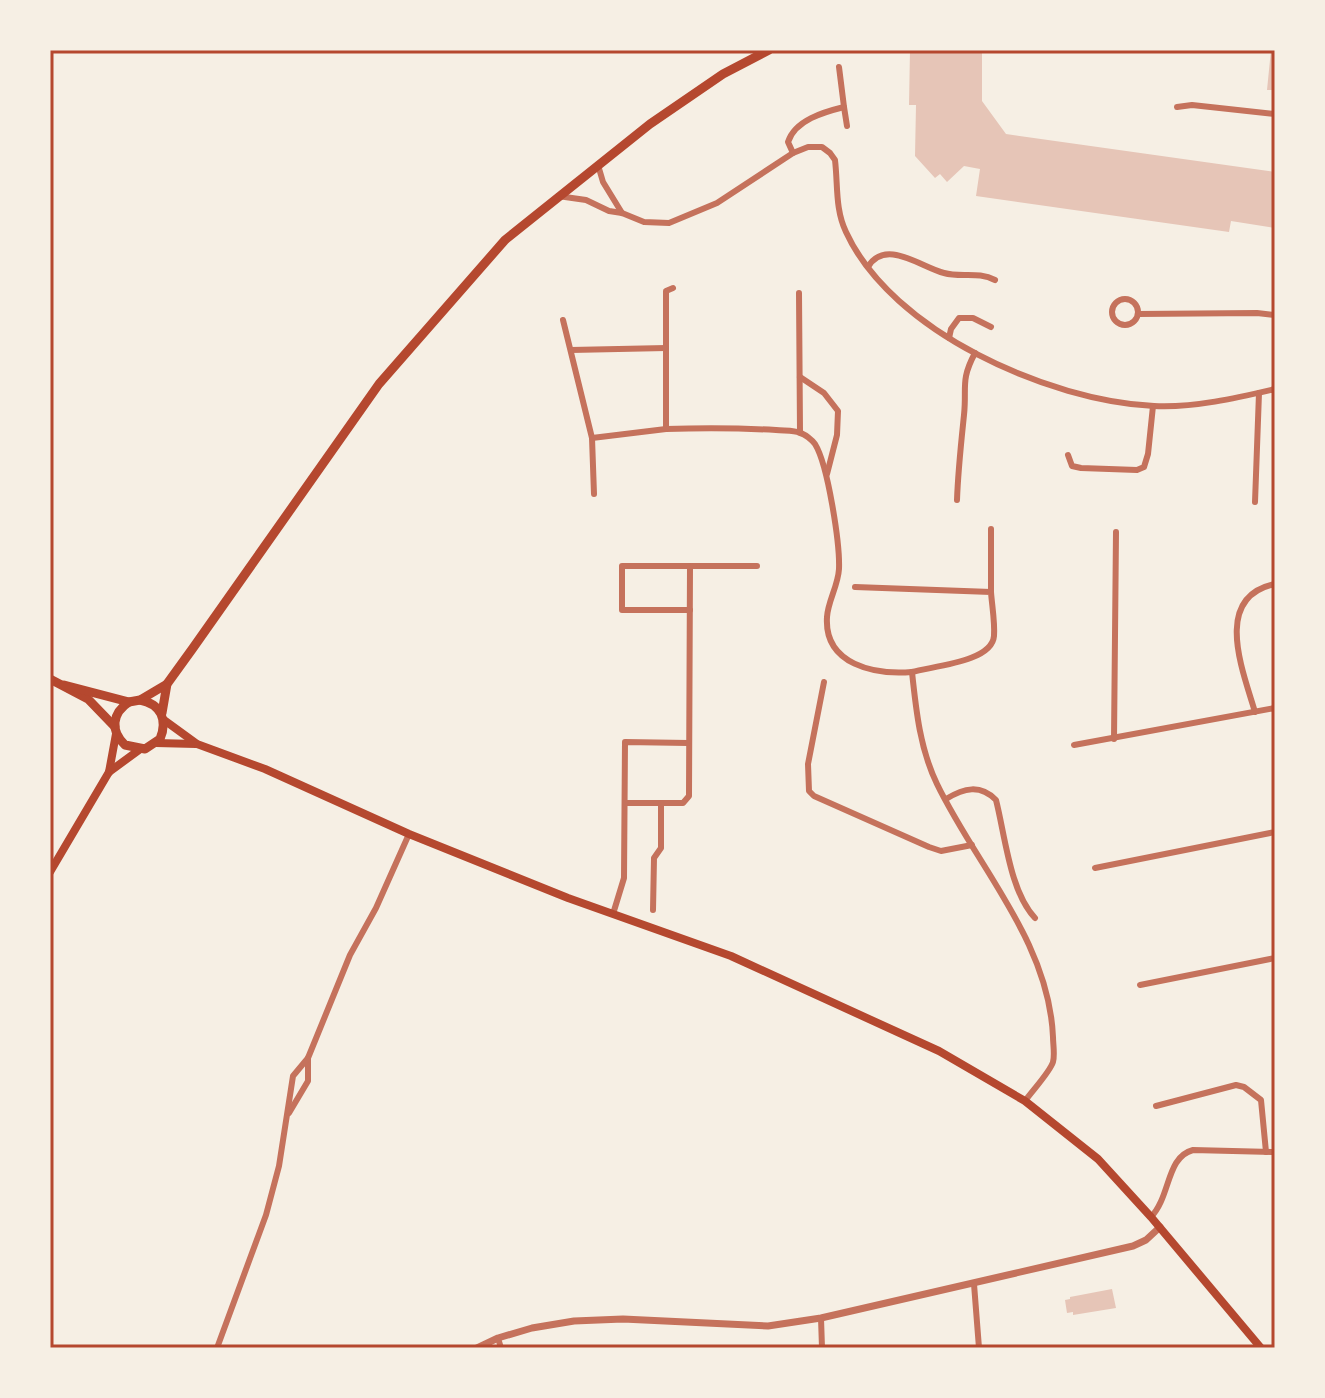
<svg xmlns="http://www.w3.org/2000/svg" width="1325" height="1398" font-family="'Noto Sans',sans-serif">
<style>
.building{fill:#e6c5b7}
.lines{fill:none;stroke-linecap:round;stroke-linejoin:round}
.minor{stroke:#c5725c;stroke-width:6}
.tertiary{stroke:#c5725c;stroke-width:7}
.secondary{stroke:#b5482f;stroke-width:8}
.primary{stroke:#b5482f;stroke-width:9}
.neatline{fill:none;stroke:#b5482f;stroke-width:3}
</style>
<rect width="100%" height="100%" fill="#f6efe4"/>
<g class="building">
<polygon points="910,50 982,50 982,101 1006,134 1275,172 1275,228 1231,221 1229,232 976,196 980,169 964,166 947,182 940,174 935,178 915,156 916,105 909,105"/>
<polygon points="1271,50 1275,50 1275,90 1267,90"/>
<polygon points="1112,1289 1116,1308 1073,1315 1073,1312 1067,1313 1065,1300 1070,1299 1070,1297"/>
</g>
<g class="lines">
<g class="minor">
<polyline points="844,107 847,126"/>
<polyline points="1177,107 1192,105 1275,114"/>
<path d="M 793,153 L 788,142 C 795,120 824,112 844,107 L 839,67"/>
<polyline points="598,165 603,182 622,213"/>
<path d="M 558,196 L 586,200 L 609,211 L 622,213 L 644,222 L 669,223 L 717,203 L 793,153 L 808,147 L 822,147 L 830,153 L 835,160 C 838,185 835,209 846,232 C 892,332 1049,401 1154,406 C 1193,408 1237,398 1275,389"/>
<path d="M 868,267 C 885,238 921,267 944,273 C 961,278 978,271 995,280"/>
<path d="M 673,288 L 666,291 L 666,429 C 703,428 739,428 776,430 C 784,431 794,430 800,433 C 805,434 812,440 815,444 C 828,465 840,544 839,569 C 838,586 828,601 827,617 C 824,665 875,675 912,672 C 916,710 920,749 937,784 C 977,867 1049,941 1053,1037 C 1053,1044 1055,1055 1053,1062 C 1050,1072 1032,1091 1025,1101"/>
<polyline points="799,293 800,432"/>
<circle cx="1125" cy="312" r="13"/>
<polyline points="1138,314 1257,313 1275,315"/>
<polyline points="563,320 592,438 594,494"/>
<polyline points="949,338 951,329 959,318 973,318 991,327"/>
<polyline points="571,350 666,348"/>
<polyline points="800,377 824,393 838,411 837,435 827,474"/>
<polyline points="592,438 666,429"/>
<polyline points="1068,455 1072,466 1081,468 1137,470 1144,467 1148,454 1153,406"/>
<path d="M 957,500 C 958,471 961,444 964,415 C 967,387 960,381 975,353"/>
<polyline points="1255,502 1259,393"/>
<path d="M 855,587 L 991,592 C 992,606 995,622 994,636 C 992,662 933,666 912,672"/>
<polyline points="991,592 991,529"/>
<polyline points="690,610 622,610 622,566 757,566"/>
<polyline points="824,682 808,764 809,791 814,796 929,847 941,851 972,845"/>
<path d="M 1255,712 C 1243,671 1212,597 1275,584"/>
<polyline points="1114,739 1116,532"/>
<polyline points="1074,745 1275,708"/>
<path d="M 946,799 C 964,788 980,784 996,800 C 1005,835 1010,892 1035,918"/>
<polyline points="625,803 683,803 689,796 690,566"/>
<polyline points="1095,868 1275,832"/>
<polyline points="653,910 654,858 661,848 661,803"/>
<polyline points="613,914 624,878 625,742 688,743"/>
<polyline points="1140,985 1275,958"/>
<polyline points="1156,1106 1236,1085 1244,1087 1261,1100 1266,1152"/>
<polyline points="289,1113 308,1081 308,1058"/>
<path d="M 1151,1217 C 1171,1196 1166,1157 1193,1150 L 1275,1152"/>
<polyline points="974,1284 979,1348"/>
<polyline points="821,1318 822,1348"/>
<polyline points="498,1338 501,1348"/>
<polyline points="217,1348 266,1215 279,1166 293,1076 308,1058 350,955 376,908 409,834"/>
</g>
<polyline class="tertiary" points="477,1348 498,1338 532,1328 574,1321 623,1319 768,1326 821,1318 1133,1246 1146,1240 1160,1227"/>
<g class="secondary">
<polyline points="164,720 197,744 265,769 409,834 568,898 731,956 939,1051 1025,1101 1098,1159 1151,1217 1261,1348"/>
<polyline points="156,743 196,744"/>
<polyline points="109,772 116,734"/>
<polyline points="50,872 109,772 139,750"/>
</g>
<g class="primary">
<polyline points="50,679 88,699 115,727"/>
<polyline points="64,685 129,702 140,700 167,684"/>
<path d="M 129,702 C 112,713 110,731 125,745 L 145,749 L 160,739 C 168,720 161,704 140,700"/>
<polyline points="162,713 167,684 193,648 379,384 505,240 650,124 723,74 769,50"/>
</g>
</g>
<rect width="1325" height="1398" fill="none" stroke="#f6efe4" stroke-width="104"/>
<rect x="52" y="52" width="1221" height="1294" class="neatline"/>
</svg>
